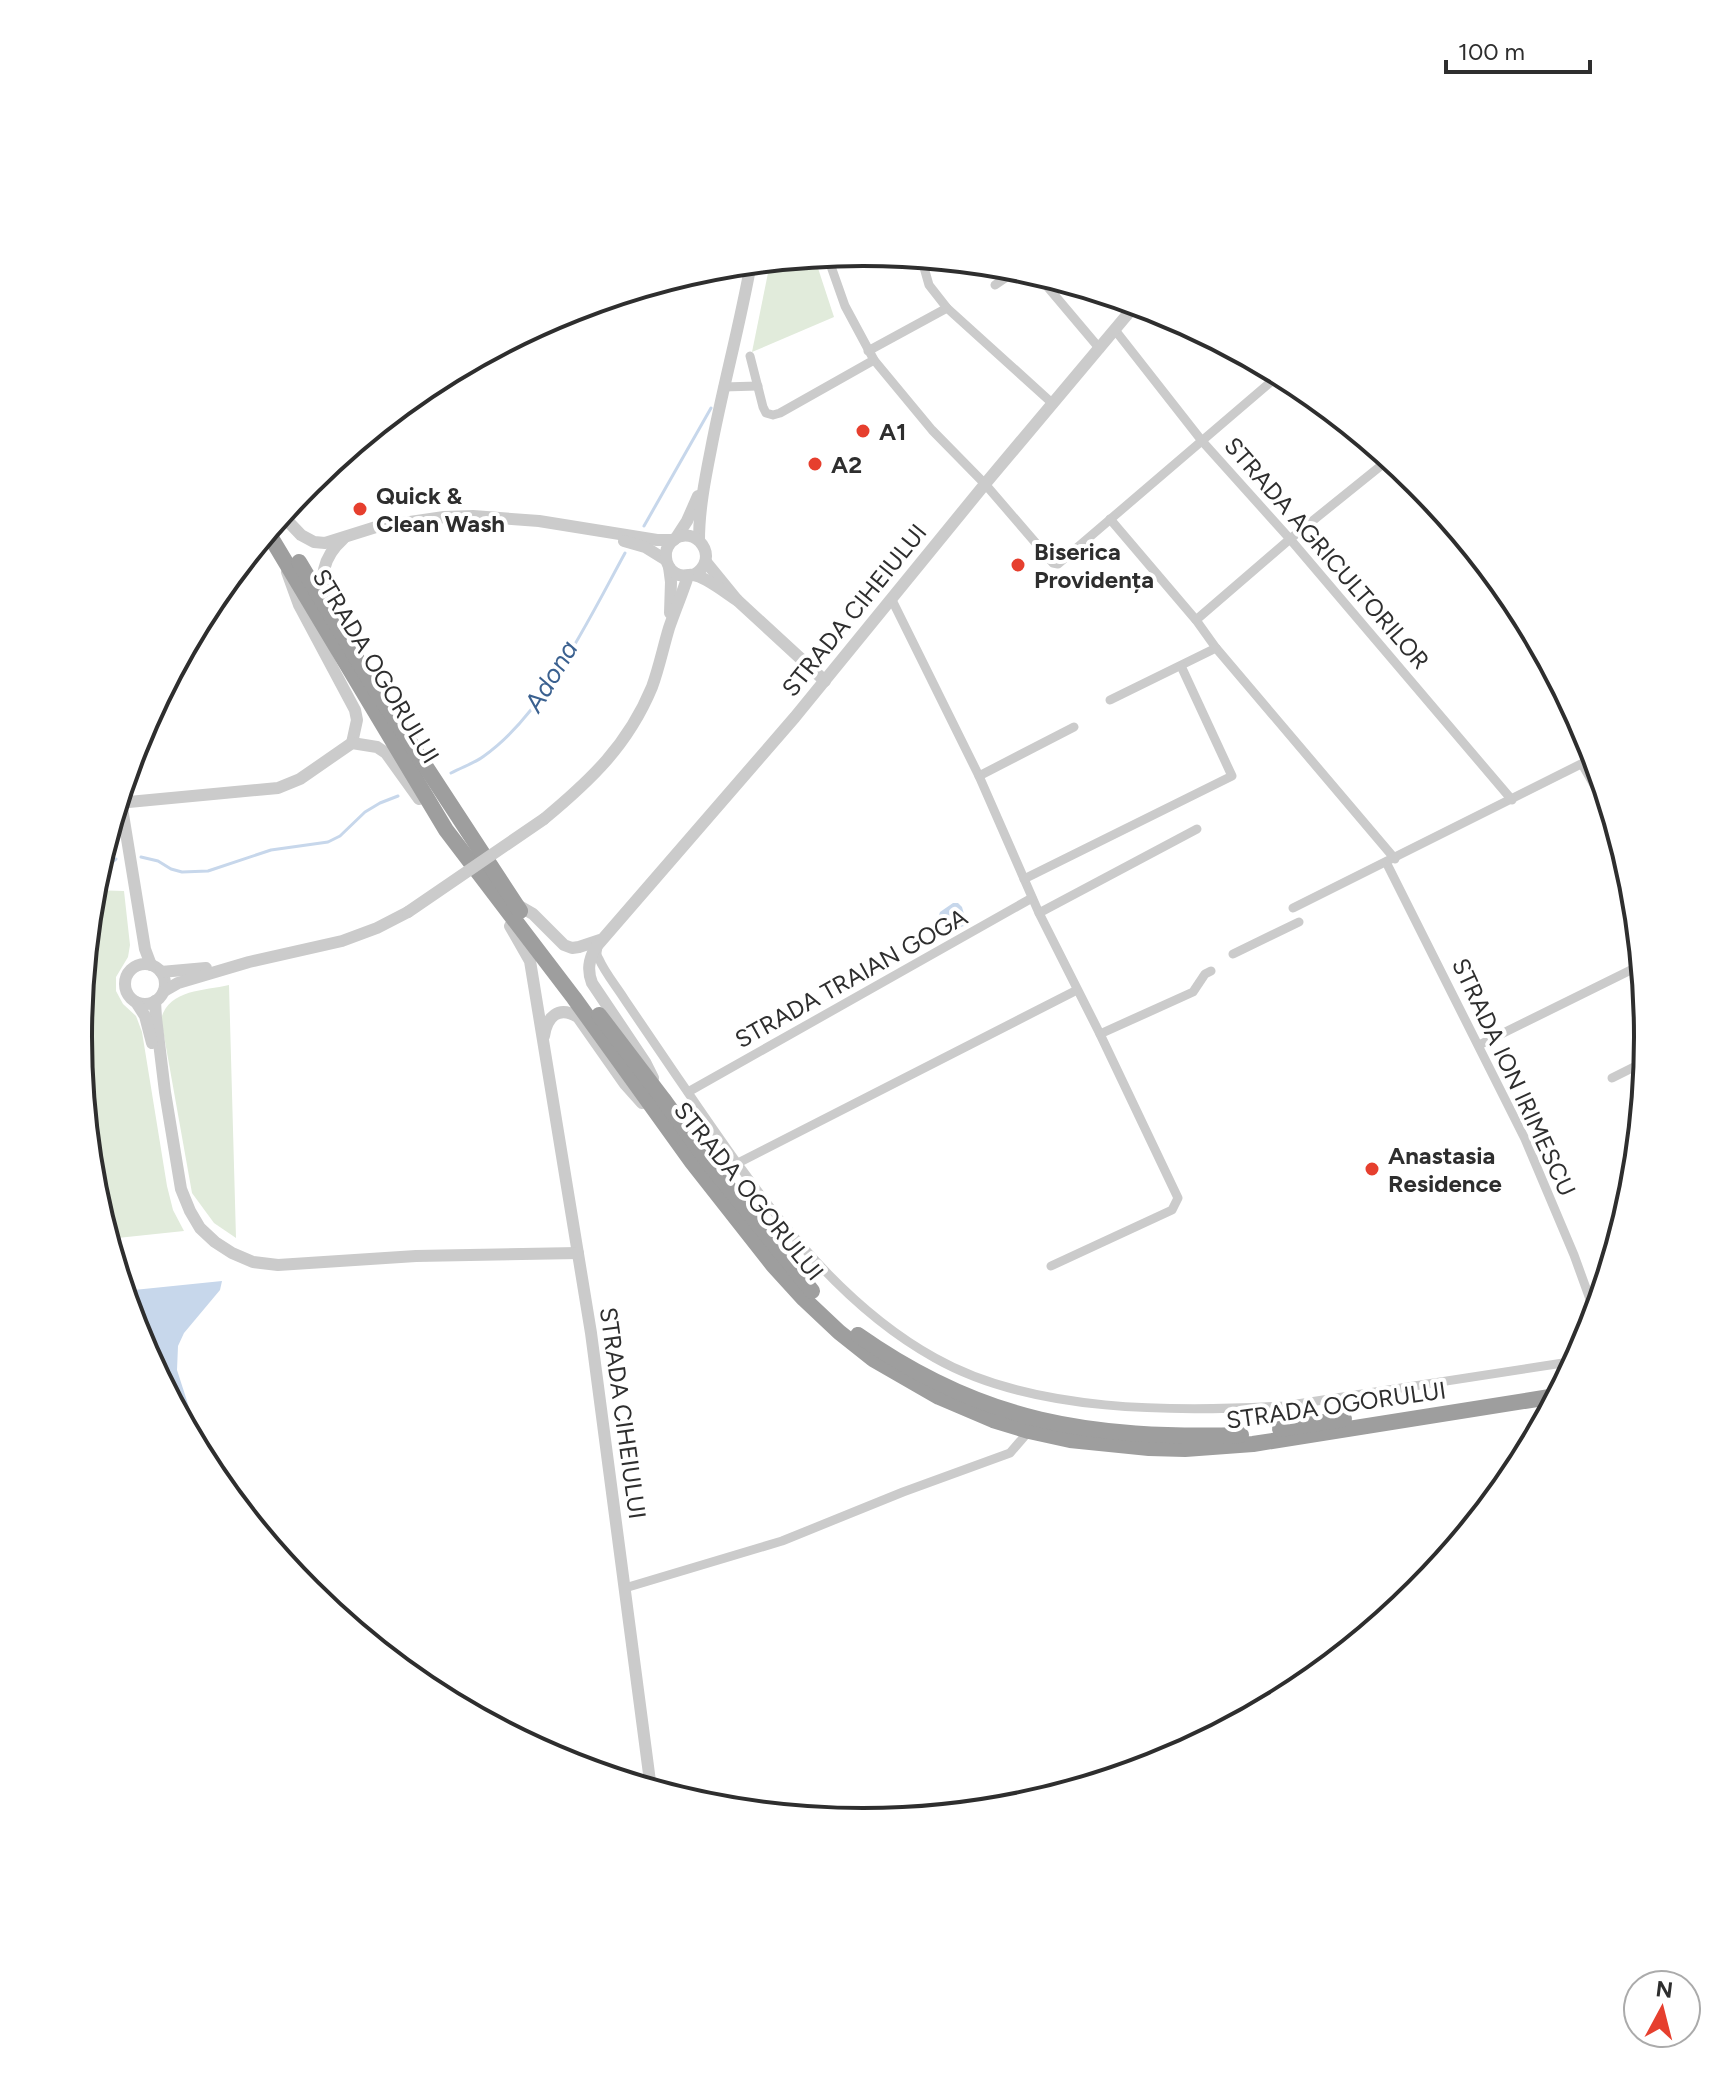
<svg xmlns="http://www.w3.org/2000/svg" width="1726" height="2073" font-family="Figtree,sans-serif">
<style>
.green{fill:#e1ebdb}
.water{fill:#c7d7eb}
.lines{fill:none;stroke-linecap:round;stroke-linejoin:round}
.stream{stroke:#c7d7eb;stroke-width:3}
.minor{stroke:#cbcbcb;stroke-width:9}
.tertiary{stroke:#cbcbcb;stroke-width:12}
.trunk{stroke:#9e9e9e;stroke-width:16}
.tertiary-bridge{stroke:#cbcbcb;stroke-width:12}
.poi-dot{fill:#e63f2e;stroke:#fff;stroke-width:3}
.labels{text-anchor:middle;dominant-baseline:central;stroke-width:8;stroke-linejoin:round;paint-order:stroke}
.poi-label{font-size:24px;font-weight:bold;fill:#2e2e2e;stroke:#fff;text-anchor:start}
.street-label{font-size:24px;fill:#2e2e2e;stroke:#fff}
.water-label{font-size:26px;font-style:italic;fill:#3b6190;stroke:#fff}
.rim{fill:none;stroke:#2e2e2e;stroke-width:4}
</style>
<rect width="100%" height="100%" fill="#fff"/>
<g class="green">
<polygon points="814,256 834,317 752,352 769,268"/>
<polygon points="92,890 124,891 130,945 128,957 116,977 116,991 123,1004 136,1016 142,1032 167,1186 173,1210 184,1231 108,1239 93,1189 78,1036"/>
<path d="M 229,985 L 236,1238 L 214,1223 L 192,1193 L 161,1019 C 169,989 204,991 229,985 Z"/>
</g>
<g class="water">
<polygon points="953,903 958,903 962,907 966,921 964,926 954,929 947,934 940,927 937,921 940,912"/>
<polygon points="222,1281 220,1290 184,1333 178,1346 177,1370 198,1435 212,1461 211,1474 138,1336 124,1291"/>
</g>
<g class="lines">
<g class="stream">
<polyline points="644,526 711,408"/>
<path d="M 451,773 C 462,767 475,763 484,756 C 544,714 590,617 625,553"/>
<polyline points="141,857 158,861 171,869 182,872 208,871 271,850 328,842 340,836 365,812 380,803 398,796"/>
<polyline points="94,879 100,872 116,859"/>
</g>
<g class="minor">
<polyline points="827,255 845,306 874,360 932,430 985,484 1053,563 1058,564 1280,374"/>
<polyline points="921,257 929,285 947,308 1052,403"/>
<polyline points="1035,272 1100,349"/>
<polyline points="995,285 1020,268"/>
<polyline points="1115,330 1202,441 1290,539 1512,800"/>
<polyline points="868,351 947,308"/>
<polyline points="750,356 763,407 766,413 773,415 780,413 874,360"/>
<polyline points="723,387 758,386"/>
<polyline points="1382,452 1530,627"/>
<polyline points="1110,519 1196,620 1216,648 1395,859"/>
<polyline points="891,598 979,776 1039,913 1100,1034 1178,1198 1172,1210 1051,1266"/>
<polyline points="1196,620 1290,539 1388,460"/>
<polyline points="1110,700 1216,648"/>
<polyline points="1582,764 1613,818"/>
<polyline points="979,776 1074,727"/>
<polyline points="1386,862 1525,1139 1574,1255 1595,1313"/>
<polyline points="1024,879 1232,776 1181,666"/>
<polyline points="1293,908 1595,757"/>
<polyline points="1039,913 1197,829"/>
<path d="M 598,947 C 597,953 596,954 599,959 C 605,973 617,987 625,1000 C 642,1025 659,1050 676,1075 C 747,1178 823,1296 935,1358 C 1032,1413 1175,1412 1284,1406 L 1576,1361"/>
<polyline points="1233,954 1299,922"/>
<polyline points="1100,1034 1193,992 1205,974 1211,971"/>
<polyline points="1479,1045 1641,965"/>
<polyline points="1612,1078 1640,1064 1645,1071"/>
<polyline points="688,1092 1032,898"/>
<polyline points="738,1163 1077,990"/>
<polyline points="625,1588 782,1541 903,1492 1010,1453 1029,1431"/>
</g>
<g class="tertiary">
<polyline points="281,514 301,535 314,542 325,543 376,527 444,517 473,516 539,521 657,540 674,540"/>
<polyline points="676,538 687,521 698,496"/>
<path d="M 699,540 C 699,510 705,479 711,449 C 723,386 740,325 751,263"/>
<polyline points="624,541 645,547 666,560"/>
<polyline points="706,562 737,600 825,681"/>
<polyline points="669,567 671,582 670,613"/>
<polyline points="287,572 299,605 355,710 357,720 352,743"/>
<path d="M 694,575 C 722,558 695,523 673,540 C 668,545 665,551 666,557 C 666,563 670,570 675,573 C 682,578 686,574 693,575 C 705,576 727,594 737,600"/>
<path d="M 331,604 C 316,580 324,556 343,539"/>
<polyline points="121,802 145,949 151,965"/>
<polyline points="118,803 278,788 300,779 352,743 377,747 386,753 419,799"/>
<path d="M 544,819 C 591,780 628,745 652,687 C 659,668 663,648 669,628 C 675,611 682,594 688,576"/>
<polyline points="514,903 533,914 564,945 572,948 579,947 600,940"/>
<polyline points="510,926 530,961 591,1333 651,1789"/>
<circle cx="145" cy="984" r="20"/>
<polyline points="161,972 206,968"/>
<polyline points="164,991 178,983 249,962 342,941 377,928 408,912"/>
<polyline points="155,1001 156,1018 165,1092 181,1189 190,1211 200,1228 215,1242 232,1253 253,1262 278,1265 416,1256 578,1253"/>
<polyline points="136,1002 145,1016 152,1043"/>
<path d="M 544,1036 C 547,1017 558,1005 578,1017 L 625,1084 L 642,1103"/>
<path d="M 653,1078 L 645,1062 L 592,983 C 587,970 589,960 595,948 L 795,717 L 985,484 L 1137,303"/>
</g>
<g class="trunk">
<polyline points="267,531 446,830 574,998 692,1162 773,1265 804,1299 839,1332 873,1359 939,1397 993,1420 1029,1431 1070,1440 1149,1448 1185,1449 1253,1444 1556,1396"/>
<polyline points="299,562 373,686 520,911"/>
<polyline points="599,1015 663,1099 711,1166 812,1291"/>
<path d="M 858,1335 C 983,1423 1091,1439 1241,1435"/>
<polyline points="1280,1429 1344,1419"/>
</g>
<polyline class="tertiary-bridge" points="408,912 544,819"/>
</g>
<g class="poi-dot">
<circle cx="863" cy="431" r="8"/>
<circle cx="815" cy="464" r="8"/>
<circle cx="360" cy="509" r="8"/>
<circle cx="1018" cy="565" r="8"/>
<circle cx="1372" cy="1169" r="8"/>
</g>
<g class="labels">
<g class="poi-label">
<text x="879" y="431">A1</text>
<text x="831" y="464">A2</text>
<text x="376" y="495">Quick &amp;<tspan x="376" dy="28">Clean Wash</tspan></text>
<text x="1034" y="551">Biserica<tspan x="1034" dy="28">Providența</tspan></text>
<text x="1388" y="1155">Anastasia<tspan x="1388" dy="28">Residence</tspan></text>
</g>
<g class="street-label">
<text transform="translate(1327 553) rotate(49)">STRADA AGRICULTORILOR</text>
<text transform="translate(854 610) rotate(-51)">STRADA CIHEIULUI</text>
<text transform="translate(376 666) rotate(59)">STRADA OGORULUI</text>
<text transform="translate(851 978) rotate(-29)">STRADA TRAIAN GOGA</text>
<text transform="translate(1514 1077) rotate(65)">STRADA ION IRIMESCU</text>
<text transform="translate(749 1191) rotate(51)">STRADA OGORULUI</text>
<text transform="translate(1336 1405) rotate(-8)">STRADA OGORULUI</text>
<text transform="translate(623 1413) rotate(82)">STRADA CIHEIULUI</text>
</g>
<g class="water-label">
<text transform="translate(551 676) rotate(-59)">Adona</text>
</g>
</g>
<path d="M0 0H1726V2073H0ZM92 1037a771 771 0 1 1 1542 0a771 771 0 1 1-1542 0Z" fill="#fff" fill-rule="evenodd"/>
<path class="rim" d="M92 1037a771 771 0 1 1 1542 0a771 771 0 1 1-1542 0Z"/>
<g transform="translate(1662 2009) rotate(7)"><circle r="38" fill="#ffffff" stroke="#ababab" stroke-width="2"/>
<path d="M0-6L14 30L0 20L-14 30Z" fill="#e63f2e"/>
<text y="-12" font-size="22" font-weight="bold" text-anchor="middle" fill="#2e2e2e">N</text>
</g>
<path d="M1446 60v12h144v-12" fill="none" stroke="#2e2e2e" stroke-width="4"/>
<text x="1458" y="60" font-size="24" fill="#2e2e2e" stroke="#ffffff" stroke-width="6" paint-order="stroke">100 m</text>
</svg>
